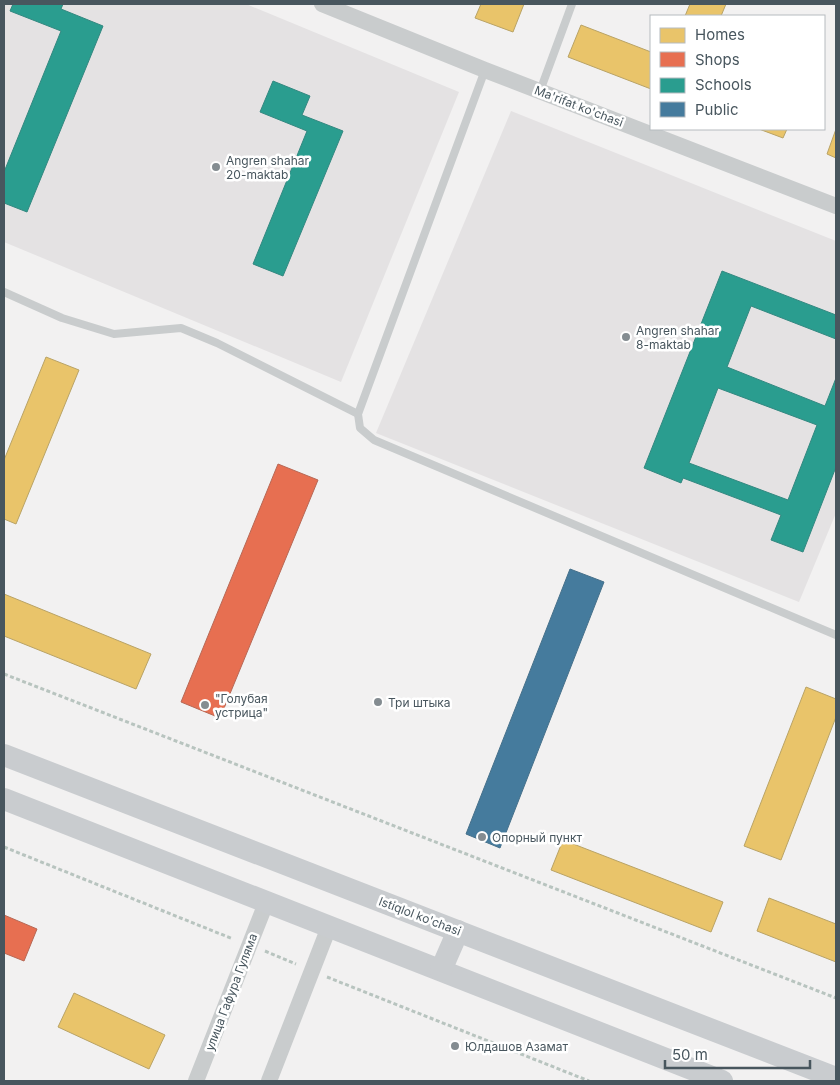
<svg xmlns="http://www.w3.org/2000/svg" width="840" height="1085" font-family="Inter,sans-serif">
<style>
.education{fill:#e4e2e3}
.homes{fill:#e9c46a;stroke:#b9a366}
.shops{fill:#e76f51;stroke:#b76855}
.schools{fill:#2a9d8f;stroke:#338880;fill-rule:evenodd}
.public{fill:#457b9d;stroke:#46708a}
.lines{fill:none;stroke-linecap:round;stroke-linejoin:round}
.path{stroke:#b8c4bf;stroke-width:3;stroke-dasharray:4 2.5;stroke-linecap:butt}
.service{stroke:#c9cccd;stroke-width:8}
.minor{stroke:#c9cccd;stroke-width:16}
.secondary{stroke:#c9cccf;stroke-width:22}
.poi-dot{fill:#848c91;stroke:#fff;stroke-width:2}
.labels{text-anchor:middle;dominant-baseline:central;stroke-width:5;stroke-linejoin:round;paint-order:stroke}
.street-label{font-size:12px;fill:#48565e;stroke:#fff}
.poi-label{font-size:12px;fill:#48565e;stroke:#fff;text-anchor:start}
</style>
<rect width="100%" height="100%" fill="#f2f1f1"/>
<g class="education">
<polygon points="4,4 246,4 459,92 341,382 4,242"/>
<polygon points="511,111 836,241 836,513 799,602 376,433"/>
</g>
<g class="homes">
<polygon points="481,4 524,4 513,32 475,18"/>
<polygon points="690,4 726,4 721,16 685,16"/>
<polygon points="581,25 651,52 651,89 568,57"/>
<polygon points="759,129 787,129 783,138"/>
<polygon points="836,129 836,158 827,154"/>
<polygon points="46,357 79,370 16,524 4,519 4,460"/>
<polygon points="4,594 151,654 136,689 4,636"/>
<polygon points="806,687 836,699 836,717 781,860 744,846"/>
<polygon points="563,840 723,902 711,932 551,870"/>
<polygon points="769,898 836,924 836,962 757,931"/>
<polygon points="74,993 165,1035 149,1069 58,1027"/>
</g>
<g class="shops">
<polygon points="278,464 318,480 220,718 181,702"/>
<polygon points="4,915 37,929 24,961 4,953"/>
</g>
<g class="schools">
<polygon points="13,4 63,4 61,9 103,26 27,212 4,203 4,172 61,31 10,11"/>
<polygon points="273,81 310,96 302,115 343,131 283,276 253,264 307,131 260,112"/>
<path d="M 722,271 L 836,315 L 836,339 L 751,306 L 727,367 L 825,406 L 836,378 L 836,467 L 803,552 L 771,540 L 781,515 L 683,478 L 681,483 L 644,468 ZM 718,388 L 817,425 L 788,500 L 689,463 Z"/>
</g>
<polygon class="public" points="570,569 604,582 500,848 466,834"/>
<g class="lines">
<g class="path">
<polyline points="4,674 836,998"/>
<polyline points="4,847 233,939"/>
<polyline points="265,951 296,964"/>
<polyline points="327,977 589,1081"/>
</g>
<g class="service">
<polyline points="485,70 358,414 360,428 374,440 836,635"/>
<polyline points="540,91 572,4"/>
<polyline points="4,292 62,318 114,334 181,328 217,343 358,414"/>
</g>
<g class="minor">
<polyline points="322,4 485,70 836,206"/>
<polyline points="196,1081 266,903"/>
<polyline points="269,1081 329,927"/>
</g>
<g class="secondary">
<polyline points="4,755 836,1078"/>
<polyline points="4,799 722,1081"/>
<polyline points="441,970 458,931"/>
</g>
</g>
<g class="poi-dot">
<circle cx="216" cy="167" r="5"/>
<circle cx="626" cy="337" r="5"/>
<circle cx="378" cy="702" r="5"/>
<circle cx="205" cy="705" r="5"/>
<circle cx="482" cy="837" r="5"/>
<circle cx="455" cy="1046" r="5"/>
</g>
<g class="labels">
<g class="street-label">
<text transform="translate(579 106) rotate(21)">Ma'rifat ko'chasi</text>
<text transform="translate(420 916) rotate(21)">Istiqlol ko'chasi</text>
<text transform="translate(231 992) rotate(-69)">улица Гафура Гуляма</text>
</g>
<g class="poi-label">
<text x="226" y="160">Angren shahar<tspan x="226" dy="14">20-maktab</tspan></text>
<text x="636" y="330">Angren shahar<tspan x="636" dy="14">8-maktab</tspan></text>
<text x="215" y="698">"Голубая<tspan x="215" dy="14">устрица"</tspan></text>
<text x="388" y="702">Три штыка</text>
<text x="492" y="837">Опорный пункт</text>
<text x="465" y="1046">Юлдашов Азамат</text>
</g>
</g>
<rect width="840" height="1085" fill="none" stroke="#48565e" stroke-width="10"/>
<rect x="650" y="15" width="175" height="115" fill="#ffffff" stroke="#b6bbbf"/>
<rect x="660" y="28" width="25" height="15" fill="#e9c46a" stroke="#b6bbbf"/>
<text x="695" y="40" font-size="15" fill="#48565e">Homes</text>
<rect x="660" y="52" width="25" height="15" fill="#e76f51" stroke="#b6bbbf"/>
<text x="695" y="65" font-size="15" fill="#48565e">Shops</text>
<rect x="660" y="78" width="25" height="15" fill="#2a9d8f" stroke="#b6bbbf"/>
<text x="695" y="90" font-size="15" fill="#48565e">Schools</text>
<rect x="660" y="102" width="25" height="15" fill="#457b9d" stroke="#b6bbbf"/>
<text x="695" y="115" font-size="15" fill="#48565e">Public</text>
<path d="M665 1060v8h145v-8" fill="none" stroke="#48565e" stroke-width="2.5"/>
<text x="672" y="1060" font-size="15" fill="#48565e" stroke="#ffffff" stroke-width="4" paint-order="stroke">50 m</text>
</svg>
